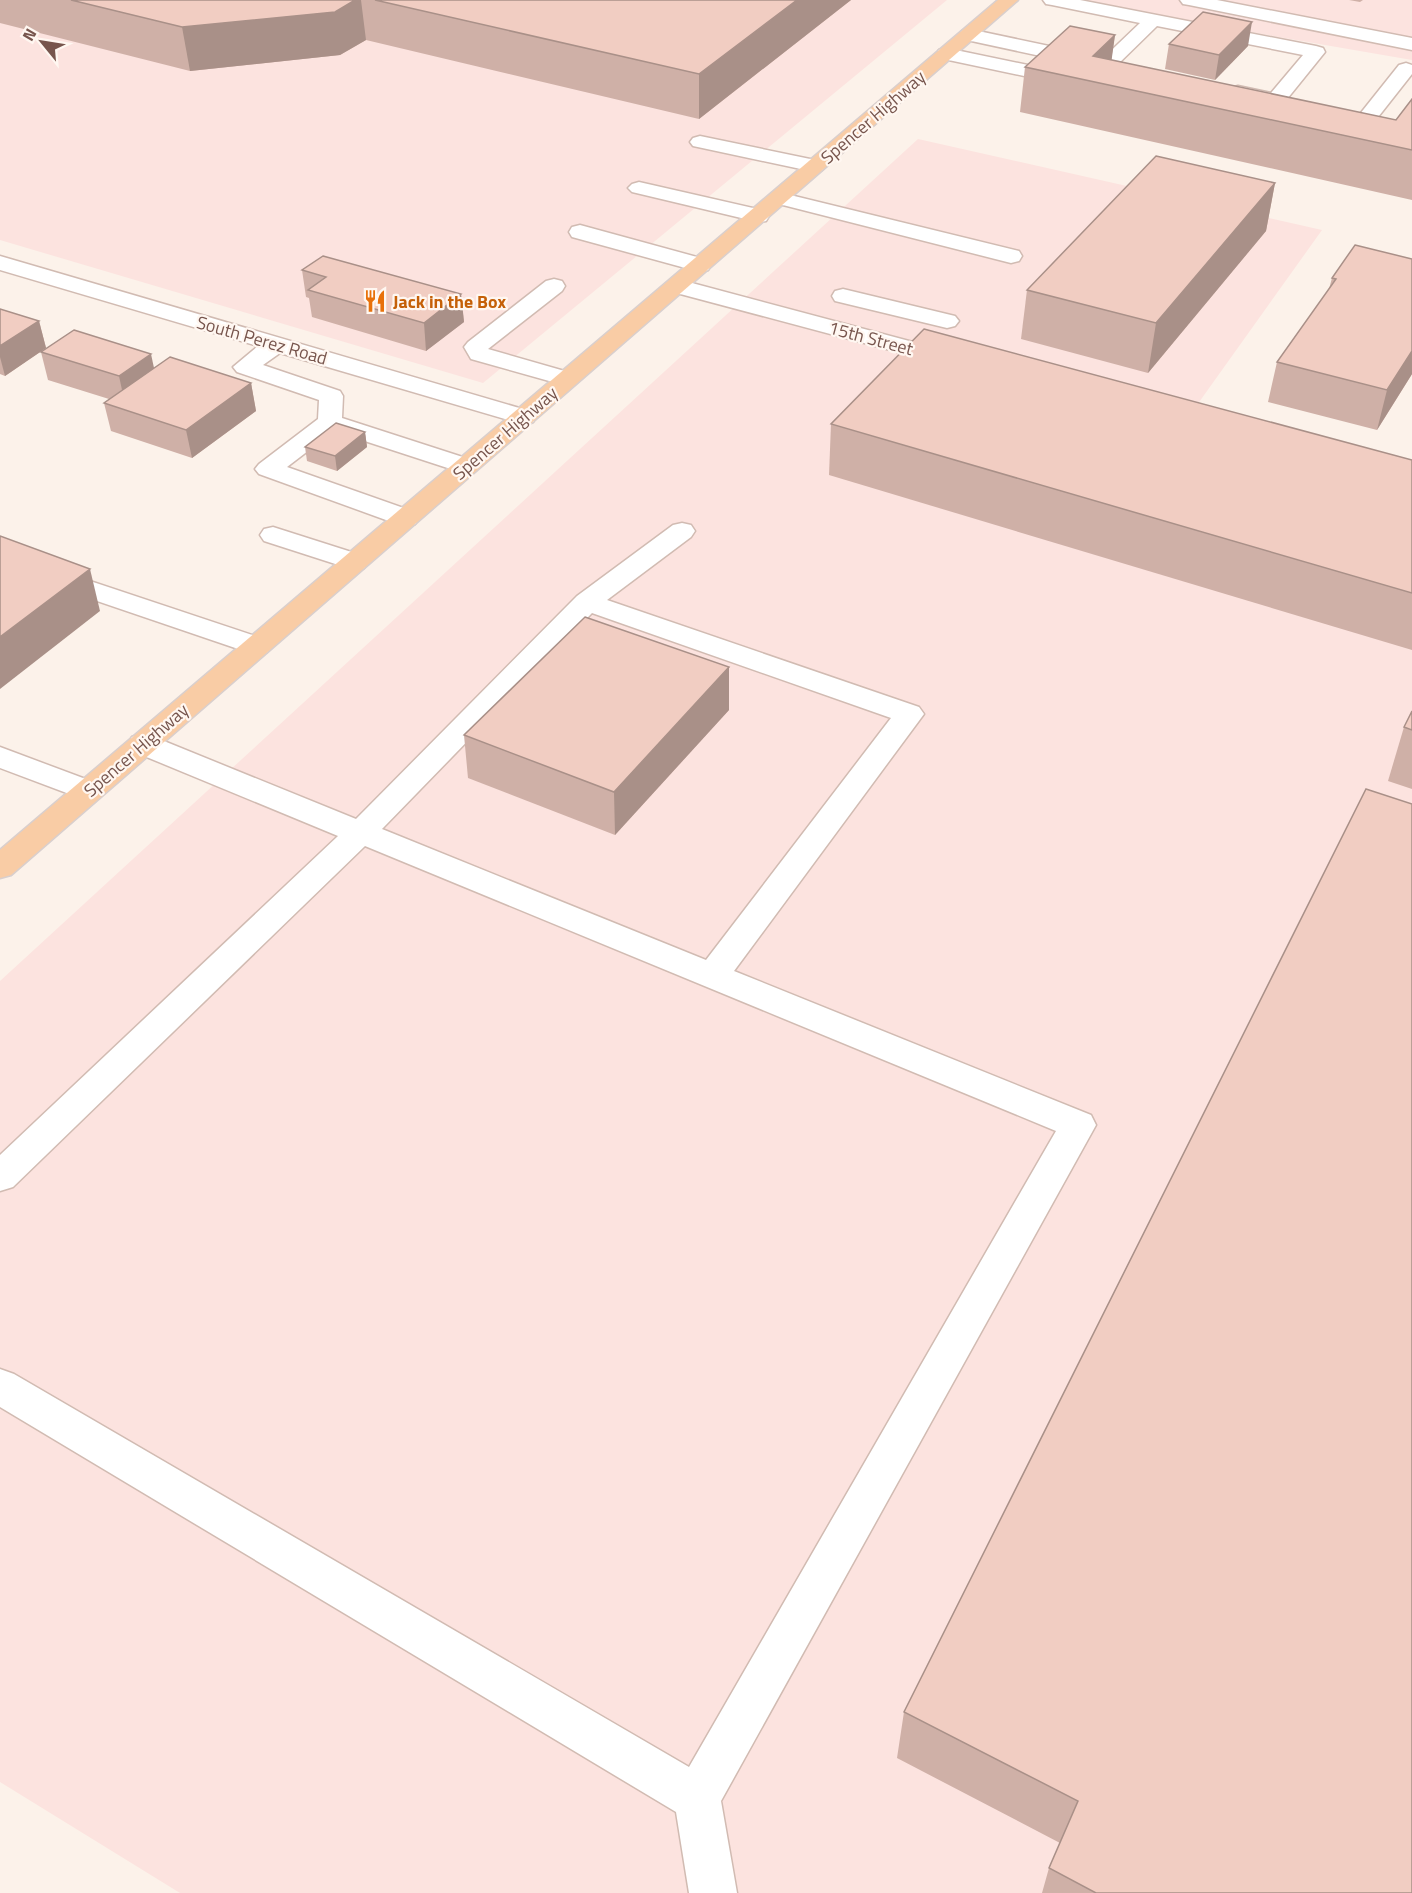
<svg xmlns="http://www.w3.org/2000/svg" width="1412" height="1893" font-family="'Titillium Web',sans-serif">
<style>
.commercial{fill:#fce3df}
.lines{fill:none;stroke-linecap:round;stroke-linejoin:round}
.minor-casing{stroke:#d1bbb2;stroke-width:3}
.major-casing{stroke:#d9cfcd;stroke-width:3}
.minor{fill:#fff;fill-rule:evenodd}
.major{fill:#f9cca5;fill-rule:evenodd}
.wall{fill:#cfb0a7}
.shaded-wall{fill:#a99088}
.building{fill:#f1cdc2;stroke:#a99088;stroke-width:1.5}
.labels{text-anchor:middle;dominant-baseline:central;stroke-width:4.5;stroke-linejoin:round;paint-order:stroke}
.far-street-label{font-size:18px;fill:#77554d;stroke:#fff7f1}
.far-food-label{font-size:18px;font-weight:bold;fill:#c56008;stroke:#fff7f1;text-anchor:start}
</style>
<rect width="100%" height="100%" fill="#fcf2ea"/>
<g class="commercial">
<polygon points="0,0 947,0 483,383 0,240"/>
<polygon points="1066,0 1412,0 1412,60"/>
<polygon points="918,139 1322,230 1177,433 1412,500 1412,1893 180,1893 0,1782 0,981"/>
</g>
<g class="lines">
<g class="minor-casing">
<g id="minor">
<polygon points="1043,0 1080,0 1316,46 1323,48 1325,52 1283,104 1276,106 1231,96 1228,92 1231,88 1238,86 1271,93 1303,55 1157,26 1114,68 1100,68 1097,64 1140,23 1052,5 1046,4"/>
<polygon points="1180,0 1217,0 1412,38 1412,50 1189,5 1183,4"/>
<polygon points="969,29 1087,54 1094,56 1096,60 1094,64 1087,66 962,39 960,35 962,31"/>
<polygon points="946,48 1057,71 1064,73 1067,77 1064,81 1057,83 939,58 937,54 939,50"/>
<polygon points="1406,63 1412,65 1412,74 1360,140 1353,142 1328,136 1325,132 1328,128 1335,126 1348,129 1399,65"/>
<polygon points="700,136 815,160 822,162 825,166 822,170 815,172 693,146 690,142 693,138"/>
<polygon points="639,182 766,211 769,216 766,221 758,222 632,192 628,188 632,184"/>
<polygon points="778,192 1019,251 1022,256 1019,261 1011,263 771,202 767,198 771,194"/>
<polygon points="580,225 708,260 711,265 708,270 700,272 572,237 569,232 572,227"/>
<polygon points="0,256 533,412 536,417 533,422 524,424 515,422 280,353 263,365 340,391 343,396 342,418 475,461 479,466 475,471 466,474 334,431 287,467 415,512 419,518 415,524 406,526 397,524 259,474 255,469 259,464 318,419 319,400 237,372 233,367 258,346 0,270"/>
<polygon points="554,279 562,281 565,286 562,291 488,349 575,374 579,379 575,384 567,386 471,359 464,347 468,342 546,281"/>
<polygon points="677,279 958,354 962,359 958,364 950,366 669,291 666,286 669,281"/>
<polygon points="843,289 955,316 959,321 955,326 947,328 835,301 832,296 835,291"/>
<path d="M 682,523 L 691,525 L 695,531 L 691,537 L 607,600 L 919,707 L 924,714 L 734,971 L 1091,1115 L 1096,1125 L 721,1801 L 737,1893 L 689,1893 L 676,1812 L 0,1407 L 0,1369 L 14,1374 L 689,1767 L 1056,1131 L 365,846 L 13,1187 L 0,1191 L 0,1155 L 338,836 L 132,751 L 128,744 L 132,737 L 143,734 L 154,737 L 356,819 L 577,596 L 673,525 ZM 592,613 L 891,718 L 706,960 L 382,829 Z"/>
<polygon points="273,527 364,556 367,562 364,568 354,570 264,541 260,535 264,529"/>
<polygon points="0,551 267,640 271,646 267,652 257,655 247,652 0,568"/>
<polygon points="0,747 99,784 103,791 99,798 88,801 0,768"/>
</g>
</g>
<g class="major-casing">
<polygon id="major" points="998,0 1018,0 11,875 0,878 0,850"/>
</g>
<use href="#minor" class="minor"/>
<use href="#major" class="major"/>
</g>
<g class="wall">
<polygon points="0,0 851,0 699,119 366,40 340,55 190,71 0,23"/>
<polygon points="1349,0 1363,0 1360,2"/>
<polygon points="1115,35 1111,60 1396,120 1412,99 1412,200 1020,112 1025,67"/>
<polygon points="1169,44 1248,46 1215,80 1165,69"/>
<polygon points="1275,183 1266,231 1148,373 1021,339 1027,290"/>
<polygon points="1412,259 1412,374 1377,430 1268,402 1277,362 1329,289 1332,278"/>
<polygon points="302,270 461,294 464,322 426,351 312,317 309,298 306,297"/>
<polygon points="0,309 39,321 46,348 5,376 0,374"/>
<polygon points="41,352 251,383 256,411 192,458 111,431 104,403 109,399 48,380"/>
<polygon points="831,424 1412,460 1412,650 829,475"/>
<polygon points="365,432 367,447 337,471 307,461 305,447"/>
<polygon points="729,710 615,835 468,778 464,735"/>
<polygon points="1412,711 1412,789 1388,781 1404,727"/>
<polygon points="904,1712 1412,1893 1042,1893 1049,1868 1060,1843 897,1758"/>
</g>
<g class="shaded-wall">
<polygon points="355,0 361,0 366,40 340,55 190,71 182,27"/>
<polygon points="797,0 851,0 699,119 699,74"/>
<polygon points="1252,22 1248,46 1215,80 1219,55"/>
<polygon points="1115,35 1109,79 1093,56"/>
<polygon points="1275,183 1266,231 1148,373 1156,323"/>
<polygon points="461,294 464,322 426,351 424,323"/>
<polygon points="39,321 46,348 5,376 0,357 0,346"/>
<polygon points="1412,351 1412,374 1377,430 1387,390"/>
<polygon points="151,354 157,382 125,404 119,376"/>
<polygon points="251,383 256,411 192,458 186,430"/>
<polygon points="365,432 367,447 337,471 335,456"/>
<polygon points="90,569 100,611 0,689 0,637"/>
<polygon points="729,667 729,710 615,835 614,792"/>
</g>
<g class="building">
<polygon points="71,0 355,0 335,12 182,27"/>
<polygon points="375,0 797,0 699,74"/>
<polygon points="1203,12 1252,22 1219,55 1169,44"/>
<polygon points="1070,26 1115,35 1093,56 1396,120 1412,99 1412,150 1025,67"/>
<polygon points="1156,156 1275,183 1156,323 1027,290"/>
<polygon points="1355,245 1412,259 1412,351 1387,390 1277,362 1336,279 1332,278"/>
<polygon points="323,256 461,294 424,323 308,290 326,277 302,270"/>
<polygon points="0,309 39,321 0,346"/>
<polygon points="924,329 1412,460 1412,593 831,424"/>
<polygon points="74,330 151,354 119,376 41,352"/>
<polygon points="170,357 251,383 186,430 104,403"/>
<polygon points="336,423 365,432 335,456 305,447"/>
<polygon points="0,536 90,569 0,637"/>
<polygon points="585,617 729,667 614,792 464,735"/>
<polygon points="1412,711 1412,730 1404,727"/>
<polygon points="1366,789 1412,804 1412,1893 1096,1893 1049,1868 1078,1801 904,1712"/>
</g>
<defs>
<g id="restaurant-bare" transform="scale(1.8)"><path d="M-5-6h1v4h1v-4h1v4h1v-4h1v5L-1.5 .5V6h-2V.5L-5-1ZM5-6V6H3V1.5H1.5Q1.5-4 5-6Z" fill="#e8710a" stroke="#fff7f1" stroke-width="2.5" paint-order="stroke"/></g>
</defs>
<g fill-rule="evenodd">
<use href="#restaurant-bare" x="375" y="301"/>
</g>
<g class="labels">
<g class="far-street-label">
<text transform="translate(873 117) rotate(-41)">Spencer Highway</text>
<text transform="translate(871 338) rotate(15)">15th Street</text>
<text transform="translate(262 340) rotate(16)">South Perez Road</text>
<text transform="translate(505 433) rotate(-41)">Spencer Highway</text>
<text transform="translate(136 750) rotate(-41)">Spencer Highway</text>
</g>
<g class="far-food-label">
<text x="393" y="301">Jack in the Box</text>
</g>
</g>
<g transform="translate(42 42) rotate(300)" stroke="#fff7f1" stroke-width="4.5" paint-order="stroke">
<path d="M0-4.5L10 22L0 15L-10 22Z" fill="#77554d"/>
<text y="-9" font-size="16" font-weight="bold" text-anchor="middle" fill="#77554d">N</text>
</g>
</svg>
